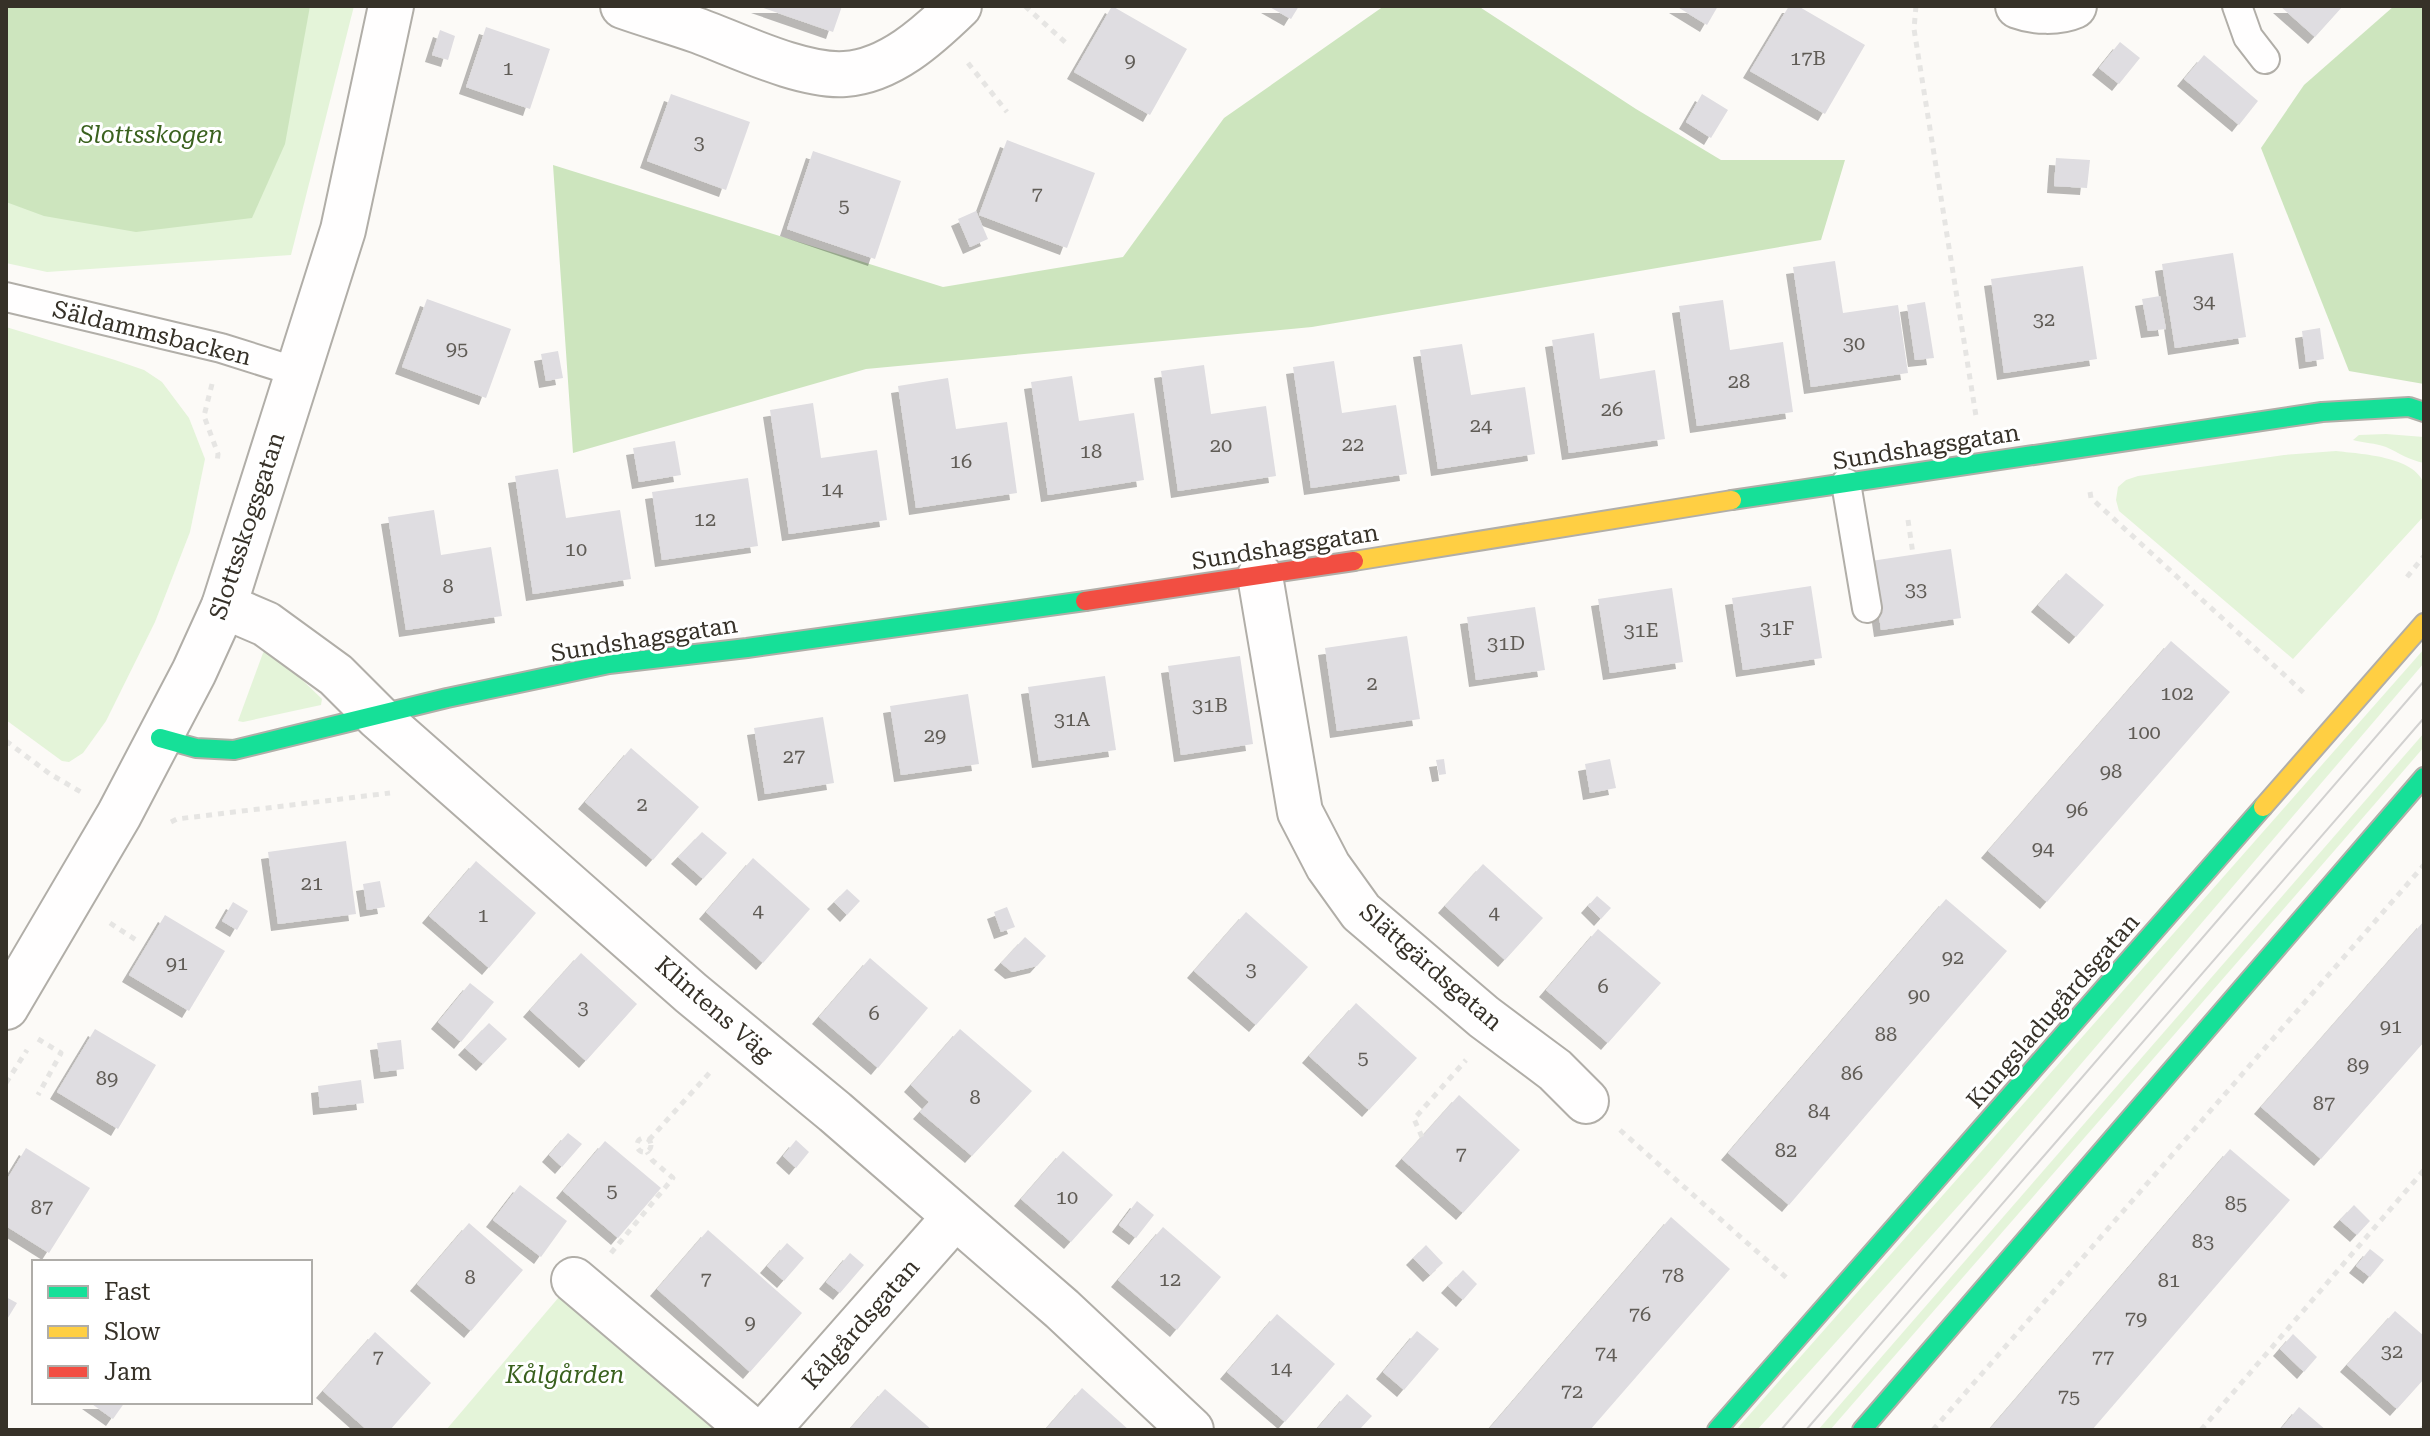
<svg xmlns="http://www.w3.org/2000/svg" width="2430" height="1436" font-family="'Roboto Serif',serif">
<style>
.green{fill:#e4f4d9}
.forest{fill:#cde5be}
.building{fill:#dfdde1;filter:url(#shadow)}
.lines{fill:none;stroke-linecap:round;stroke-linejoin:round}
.lane-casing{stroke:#b1aea8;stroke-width:32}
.street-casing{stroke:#b1aea8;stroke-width:48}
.fast-casing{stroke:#b1aea8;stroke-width:22}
.slow-casing{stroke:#b1aea8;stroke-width:22}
.jam-casing{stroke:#b1aea8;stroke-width:22}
.path{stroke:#e6e5e3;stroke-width:5;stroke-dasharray:6 6;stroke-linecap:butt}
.lane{stroke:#fffefe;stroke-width:28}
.street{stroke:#fffefe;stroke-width:44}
.fast{stroke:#16e098;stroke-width:18}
.slow{stroke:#ffcf43;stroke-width:18}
.jam{stroke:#f24e42;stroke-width:18}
.tram{stroke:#d2d1d0;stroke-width:2}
.labels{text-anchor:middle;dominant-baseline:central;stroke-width:6;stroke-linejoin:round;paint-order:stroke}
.number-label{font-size:20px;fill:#605c56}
.park-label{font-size:24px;font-style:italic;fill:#3a611e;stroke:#fff}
.street-label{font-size:24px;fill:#363128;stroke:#fff}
</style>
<defs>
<filter id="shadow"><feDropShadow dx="-7" dy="7" stdDeviation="0" flood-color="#0004"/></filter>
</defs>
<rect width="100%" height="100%" fill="#fcfaf7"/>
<g class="green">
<polygon points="6,6 354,6 291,255 47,272 6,263"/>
<polygon points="6,327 115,360 144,370 162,382 189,418 205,459 190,532 155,622 106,721 83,753 69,762 62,761 6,720"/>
<path d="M 2386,434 L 2424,437 L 2424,463 C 2409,460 2399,453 2386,447 C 2376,443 2363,443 2353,440 L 2359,435 Z"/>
<path d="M 2336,451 C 2360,454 2415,456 2424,484 C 2427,493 2424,507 2424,516 L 2293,659 L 2119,511 L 2116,500 L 2118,487 L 2126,480 L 2138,476 L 2284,455 Z"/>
<polygon points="268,647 322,699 321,705 243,722 238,721 263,653"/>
<polygon points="2424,649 2424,663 1986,1175 1757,1430 1736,1430"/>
<polygon points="2424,733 2424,747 2341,843 1830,1430 1818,1430"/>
<polygon points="559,1297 716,1430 446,1430"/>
</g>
<g class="forest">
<polygon points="6,6 310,6 285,144 252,218 136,232 44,216 6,202"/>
<polygon points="1384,6 1478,6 1636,109 1721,160 1845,160 1821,240 1312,327 866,369 573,453 553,165 943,287 1123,257 1224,118"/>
<polygon points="2394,6 2424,6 2424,384 2349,371 2261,148 2304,85"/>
</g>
<g class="building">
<polygon points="758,6 842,6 833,32"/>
<polygon points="1112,6 1187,49 1150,115 1074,72"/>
<polygon points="1268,6 1299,6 1291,19"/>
<polygon points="1676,6 1718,6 1707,25"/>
<polygon points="1789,6 1798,6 1865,45 1825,114 1750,71"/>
<polygon points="2280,6 2343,6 2315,37"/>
<polygon points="486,27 550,49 530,109 466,87"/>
<polygon points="440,30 455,36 448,60 432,55"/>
<polygon points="2120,42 2140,58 2119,84 2099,68"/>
<polygon points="2204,55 2258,101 2239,125 2184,79"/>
<polygon points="671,94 750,122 726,190 647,161"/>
<polygon points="1702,94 1728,110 1711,138 1686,122"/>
<polygon points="1007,140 1095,173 1067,248 979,215"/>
<polygon points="813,151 901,181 875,259 787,229"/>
<polygon points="2056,158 2090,160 2087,188 2054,186"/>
<polygon points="976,211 988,239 970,247 958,219"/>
<polygon points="2233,253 2246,337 2175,348 2162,264"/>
<polygon points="1835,261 1843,313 1898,305 1908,373 1811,387 1793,267"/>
<polygon points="2083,266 2097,359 2004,373 1991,279"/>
<polygon points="2160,296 2166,329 2148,331 2142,299"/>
<polygon points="427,299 511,329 486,398 402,367"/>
<polygon points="1723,300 1730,350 1783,342 1793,412 1697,426 1679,306"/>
<polygon points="1925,302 1934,358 1915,360 1907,305"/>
<polygon points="2320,328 2324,359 2306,362 2302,331"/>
<polygon points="1594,333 1600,379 1655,370 1665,439 1569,453 1552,340"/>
<polygon points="1462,344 1471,395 1525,387 1535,454 1438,469 1420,350"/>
<polygon points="558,351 563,378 546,381 541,354"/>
<polygon points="1334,361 1342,413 1396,405 1407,474 1311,488 1293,367"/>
<polygon points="1204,365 1211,414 1266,406 1276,476 1178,491 1161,371"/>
<polygon points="1072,376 1079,421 1134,413 1144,480 1048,495 1031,382"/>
<polygon points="948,378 956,429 1007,422 1017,493 916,508 898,386"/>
<polygon points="813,403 821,458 877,450 887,520 789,534 770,410"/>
<polygon points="675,441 681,475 639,482 633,448"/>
<polygon points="558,469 566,518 620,510 631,579 533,594 515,476"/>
<polygon points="748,478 758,546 662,560 652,492"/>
<polygon points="434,510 441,555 491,547 502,616 406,630 388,517"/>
<polygon points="1951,549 1961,618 1881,630 1871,561"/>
<polygon points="2066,573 2104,605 2076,637 2038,605"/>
<polygon points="1811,586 1822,658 1743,670 1732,598"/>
<polygon points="1672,588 1683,662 1610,673 1598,599"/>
<polygon points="1535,607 1545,670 1476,680 1467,617"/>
<polygon points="1407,636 1420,719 1337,731 1325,648"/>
<polygon points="2171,641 2230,692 2047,902 1988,851"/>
<polygon points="1240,656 1253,744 1181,755 1168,666"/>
<polygon points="1105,676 1116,750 1039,761 1028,687"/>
<polygon points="968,694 979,764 901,775 890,706"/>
<polygon points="823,717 834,783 765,794 754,728"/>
<polygon points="631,748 699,807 653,860 585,802"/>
<polygon points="1444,759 1446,774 1439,775 1436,760"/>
<polygon points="1610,759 1616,788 1590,793 1585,764"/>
<polygon points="702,832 727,853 703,879 678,857"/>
<polygon points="346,841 356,914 278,924 268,852"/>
<polygon points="753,858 810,909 763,963 706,912"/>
<polygon points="476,861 536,913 489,968 429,916"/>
<polygon points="1483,864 1543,918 1505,960 1445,906"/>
<polygon points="380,881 385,907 367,910 363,884"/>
<polygon points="847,889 860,901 847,915 834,902"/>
<polygon points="1597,896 1611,908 1601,919 1588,906"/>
<polygon points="1946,899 2007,951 1789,1205 1728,1153"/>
<polygon points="233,902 248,911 237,930 222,921"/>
<polygon points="1007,907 1015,927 1001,932 994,912"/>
<polygon points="1246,912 1308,967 1256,1025 1194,971"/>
<polygon points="165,915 225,951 189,1011 129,975"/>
<polygon points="2424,921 2424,1042 2321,1159 2261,1107"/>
<polygon points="1598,929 1661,983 1608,1043 1546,990"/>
<polygon points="1025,937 1046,956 1037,966 1012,972 1001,963"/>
<polygon points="581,953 637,1004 586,1061 530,1010"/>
<polygon points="870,958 928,1008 878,1068 819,1017"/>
<polygon points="470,983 494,1002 461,1042 438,1022"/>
<polygon points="1356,1003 1417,1058 1369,1110 1309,1056"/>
<polygon points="489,1023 507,1039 483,1064 465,1048"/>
<polygon points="95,1029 156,1065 118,1129 57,1092"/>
<polygon points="960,1029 1032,1091 972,1156 920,1112 929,1102 911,1085"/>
<polygon points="401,1040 404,1069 381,1072 377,1043"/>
<polygon points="361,1080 364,1103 320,1108 318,1086"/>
<polygon points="1459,1095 1520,1150 1463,1213 1402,1159"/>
<polygon points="568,1133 582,1144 562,1167 549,1155"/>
<polygon points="796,1140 809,1152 796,1168 783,1156"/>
<polygon points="605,1141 661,1188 618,1238 563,1191"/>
<polygon points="26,1148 90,1188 49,1253 6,1226 6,1181"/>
<polygon points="2230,1149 2290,1200 2092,1430 1989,1430"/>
<polygon points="1063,1151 1113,1195 1071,1242 1021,1199"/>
<polygon points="520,1185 567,1221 541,1257 493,1220"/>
<polygon points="1137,1201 1154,1215 1136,1238 1119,1225"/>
<polygon points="2354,1205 2370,1221 2357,1235 2340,1220"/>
<polygon points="1671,1217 1730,1269 1590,1430 1488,1430"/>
<polygon points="469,1223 523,1270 471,1331 417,1284"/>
<polygon points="1163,1227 1221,1277 1177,1330 1118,1280"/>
<polygon points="708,1230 802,1313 750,1372 657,1289"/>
<polygon points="787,1243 804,1258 784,1281 767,1266"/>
<polygon points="1426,1245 1443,1263 1430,1275 1413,1258"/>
<polygon points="2370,1249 2384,1260 2370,1277 2356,1266"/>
<polygon points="850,1253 864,1265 840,1293 826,1282"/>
<polygon points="1463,1270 1477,1284 1463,1300 1448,1286"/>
<polygon points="6,1297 17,1303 6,1321"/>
<polygon points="2395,1311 2424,1336 2424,1379 2397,1409 2347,1365"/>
<polygon points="1277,1314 1335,1364 1285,1422 1227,1372"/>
<polygon points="1417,1331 1439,1349 1404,1390 1383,1372"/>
<polygon points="375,1332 431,1383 390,1430 367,1430 323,1391"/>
<polygon points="2293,1334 2317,1357 2304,1372 2280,1349"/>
<polygon points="1082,1388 1129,1430 1045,1430"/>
<polygon points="885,1389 932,1430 849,1430"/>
<polygon points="1347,1394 1372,1416 1359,1430 1316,1430"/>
<polygon points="89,1402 125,1402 113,1419"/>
<polygon points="2299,1407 2326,1430 2280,1430"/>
</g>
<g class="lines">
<g class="lane-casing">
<g id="lane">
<polyline points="2237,6 2248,37 2265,59"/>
<polyline points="6,297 221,348 297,372"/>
<polyline points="1846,483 1867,608"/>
</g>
</g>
<g class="street-casing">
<g id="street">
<path d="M 623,6 C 648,15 674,22 699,31 C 739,46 803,77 845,74 C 890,71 928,36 959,6"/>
<path d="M 2018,6 C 2034,12 2058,13 2074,6"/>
<polyline points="1260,576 1300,812 1328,866 1361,912 1484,1017 1555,1070 1586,1101"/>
<polyline points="224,606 266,624 336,675 378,717 691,993 835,1112 1062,1309 1191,1430"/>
<polyline points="6,1007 119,815 194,672 224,606 343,230 391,6"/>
<polyline points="574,1280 751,1430"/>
<polyline points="767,1430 954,1218"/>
</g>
</g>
<g class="fast-casing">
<g id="fast">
<polyline points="1732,500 2322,412 2409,407 2424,412"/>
<polyline points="160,738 196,748 234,750 447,698 609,664 747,648 1085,601"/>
<polyline points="1717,1430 2263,807"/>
<polyline points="1862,1430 2424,777"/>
</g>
</g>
<g class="slow-casing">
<g id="slow">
<polyline points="1354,561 1732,500"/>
<polyline points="2263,807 2424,623"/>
</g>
</g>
<g class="jam-casing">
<polyline id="jam" points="1085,601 1354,561"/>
</g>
<g class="path">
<polyline points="1025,6 1066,43"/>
<polyline points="1916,6 1914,29 1976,416"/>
<polyline points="968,63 1007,112"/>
<polyline points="212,384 204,416 218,454 217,463"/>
<polyline points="2090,492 2091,498 2304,693"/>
<polyline points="1908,520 1913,554"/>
<polyline points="2407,577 2424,556"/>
<polyline points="6,741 50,774 81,792"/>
<polyline points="171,822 177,819 390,793"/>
<polyline points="110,923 136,940"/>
<polyline points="38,1039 61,1053 38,1095"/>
<polyline points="6,1083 27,1050"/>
<polyline points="1620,1130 1789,1280"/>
<polyline points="1422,1137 1414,1119 1466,1060"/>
<circle cx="644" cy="1145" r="7"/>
<polyline points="649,1140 713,1069"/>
<polyline points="611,1253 673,1178 652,1160 647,1152"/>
<polyline points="1933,1430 2424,865"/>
<polyline points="2201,1430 2424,1170"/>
<polyline points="2421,1430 2424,1427"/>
</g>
<use href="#lane" class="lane"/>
<use href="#street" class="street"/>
<use href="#fast" class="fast"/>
<use href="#slow" class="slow"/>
<use href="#jam" class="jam"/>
<g class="tram">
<polyline points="1781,1430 2003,1169 2424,681"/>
<polyline points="1806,1430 2424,718"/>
</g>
</g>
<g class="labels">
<g class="number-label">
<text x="1808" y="58">17B</text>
<text x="1130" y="60">9</text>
<text x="508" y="68">1</text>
<text x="699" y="142">3</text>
<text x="1037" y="194">7</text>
<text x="844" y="205">5</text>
<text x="2204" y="301">34</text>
<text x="2044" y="319">32</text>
<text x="1854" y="343">30</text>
<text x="457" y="348">95</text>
<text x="1739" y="381">28</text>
<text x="1612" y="409">26</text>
<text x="1481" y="425">24</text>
<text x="1353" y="444">22</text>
<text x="1221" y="445">20</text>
<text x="1091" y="451">18</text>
<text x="961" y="461">16</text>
<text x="832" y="489">14</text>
<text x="705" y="519">12</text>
<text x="576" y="549">10</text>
<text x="448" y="586">8</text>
<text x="1916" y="589">33</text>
<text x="1777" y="628">31F</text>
<text x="1641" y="630">31E</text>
<text x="1506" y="643">31D</text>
<text x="1372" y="683">2</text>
<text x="2177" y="693">102</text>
<text x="1210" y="705">31B</text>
<text x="1072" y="719">31A</text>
<text x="2144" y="732">100</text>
<text x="935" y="735">29</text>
<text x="794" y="756">27</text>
<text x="2111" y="771">98</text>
<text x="642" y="804">2</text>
<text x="2077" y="809">96</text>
<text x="2043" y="848">94</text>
<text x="312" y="883">21</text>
<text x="758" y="910">4</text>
<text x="1494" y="912">4</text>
<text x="483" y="915">1</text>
<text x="1953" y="957">92</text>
<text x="177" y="963">91</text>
<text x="1251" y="969">3</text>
<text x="1603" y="986">6</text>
<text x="1919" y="995">90</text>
<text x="583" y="1007">3</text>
<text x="874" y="1013">6</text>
<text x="2391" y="1026">91</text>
<text x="1886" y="1034">88</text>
<text x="1363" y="1057">5</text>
<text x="2358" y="1065">89</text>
<text x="1852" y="1073">86</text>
<text x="107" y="1078">89</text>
<text x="975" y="1097">8</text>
<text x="2324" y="1103">87</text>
<text x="1819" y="1111">84</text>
<text x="1786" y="1150">82</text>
<text x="1461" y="1154">7</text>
<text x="612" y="1190">5</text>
<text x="1067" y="1197">10</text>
<text x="2236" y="1203">85</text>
<text x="42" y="1207">87</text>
<text x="2203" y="1241">83</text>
<text x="1673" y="1275">78</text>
<text x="470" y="1277">8</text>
<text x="706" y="1279">7</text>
<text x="1170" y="1279">12</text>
<text x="2169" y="1280">81</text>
<text x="1640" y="1314">76</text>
<text x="2136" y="1318">79</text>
<text x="750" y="1322">9</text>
<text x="2392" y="1351">32</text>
<text x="1606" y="1353">74</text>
<text x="378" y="1357">7</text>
<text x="2103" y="1357">77</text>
<text x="1281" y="1368">14</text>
<text x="1572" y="1391">72</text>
<text x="2069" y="1396">75</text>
</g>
<g class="park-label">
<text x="151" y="135">Slottsskogen</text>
<text x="565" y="1375">Kålgården</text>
</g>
<g class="street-label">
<text transform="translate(152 333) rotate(14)">Säldammsbacken</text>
<text transform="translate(1926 447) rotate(-9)">Sundshagsgatan</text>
<text transform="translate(247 526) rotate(-72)">Slottsskogsgatan</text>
<text transform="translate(1285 547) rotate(-9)">Sundshagsgatan</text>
<text transform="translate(644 639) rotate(-9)">Sundshagsgatan</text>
<text transform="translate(1431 967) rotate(41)">Slättgärdsgatan</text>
<text transform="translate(714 1009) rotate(41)">Klintens Väg</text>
<text transform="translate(2053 1011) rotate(-49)">Kungsladugårdsgatan</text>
<text transform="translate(861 1324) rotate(-49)">Kålgårdsgatan</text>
</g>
</g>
<rect width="2430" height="1436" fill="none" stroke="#363128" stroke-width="16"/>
<rect x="32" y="1260" width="280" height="144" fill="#ffffff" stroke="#afada9" stroke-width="2"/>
<rect x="48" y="1286" width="40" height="12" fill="#16e098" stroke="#afada9" stroke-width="2"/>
<text x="104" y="1300" font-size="24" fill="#363128">Fast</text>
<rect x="48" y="1326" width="40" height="12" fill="#ffcf43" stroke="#afada9" stroke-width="2"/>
<text x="104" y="1340" font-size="24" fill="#363128">Slow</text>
<rect x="48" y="1366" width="40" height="12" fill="#f24e42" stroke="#afada9" stroke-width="2"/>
<text x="104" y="1380" font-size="24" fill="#363128">Jam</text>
</svg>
